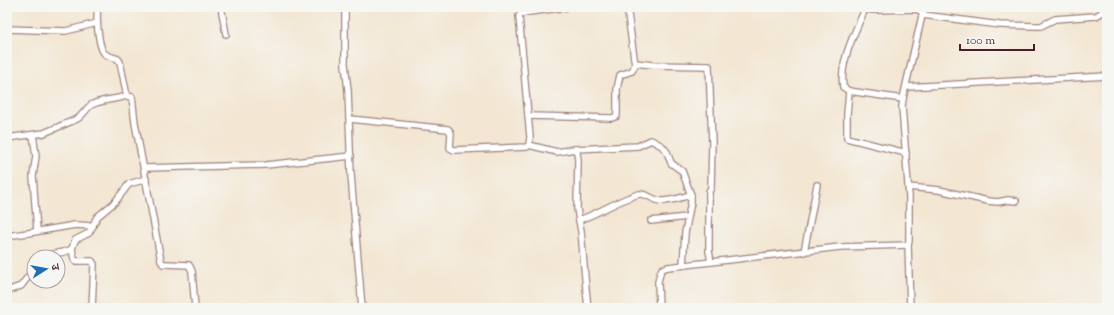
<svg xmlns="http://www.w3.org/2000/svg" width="1114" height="315" font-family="'Sorts Mill Goudy','Noto Serif Devanagari',serif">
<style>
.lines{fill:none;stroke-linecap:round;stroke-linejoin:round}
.minor-casing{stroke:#9e827e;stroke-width:8}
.minor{stroke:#fff;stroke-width:5.5}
</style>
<rect width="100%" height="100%" fill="#f6f6f2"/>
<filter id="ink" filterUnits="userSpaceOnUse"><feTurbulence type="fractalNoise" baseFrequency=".025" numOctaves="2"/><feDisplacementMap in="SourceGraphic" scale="8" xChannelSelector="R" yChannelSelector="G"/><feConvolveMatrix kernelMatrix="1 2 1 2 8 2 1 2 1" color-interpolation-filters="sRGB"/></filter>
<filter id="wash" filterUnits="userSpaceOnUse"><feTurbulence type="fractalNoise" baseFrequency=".012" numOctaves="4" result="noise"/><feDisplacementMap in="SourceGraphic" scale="16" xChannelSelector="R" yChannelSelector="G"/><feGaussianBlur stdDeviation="0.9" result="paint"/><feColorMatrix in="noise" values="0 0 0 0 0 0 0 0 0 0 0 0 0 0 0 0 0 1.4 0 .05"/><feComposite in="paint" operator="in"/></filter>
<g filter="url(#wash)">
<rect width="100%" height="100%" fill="#f3e6d2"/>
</g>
<g filter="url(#ink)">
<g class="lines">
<g class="minor-casing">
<g id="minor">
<path d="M 98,7 C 96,16 98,46 104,53 C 108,57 114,57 118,59 L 120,62 L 127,96"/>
<polyline points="221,7 226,34"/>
<polyline points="345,7 345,64 348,90 351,175 362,308"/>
<path d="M 866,7 C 856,30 839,62 843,87 L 849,91 L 903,99"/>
<polyline points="866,7 867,9 873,10 917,9 923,13"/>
<polyline points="923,15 1000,25 1035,26 1041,26 1055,19 1096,16 1101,13 1105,7"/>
<polyline points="7,29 66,31 97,23"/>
<polyline points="635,63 653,65 709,66 712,143 711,188 709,191 709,251 711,262"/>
<polyline points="906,87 1107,76"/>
<polyline points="849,91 847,114 847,138 906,153"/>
<polyline points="528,116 612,118 617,116 617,89 620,75 632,71 635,65 627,7"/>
<polyline points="350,119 448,129 451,133 450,148 454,150 527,147 529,145 530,137 519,16 523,13 529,12 567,7"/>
<polyline points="33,135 36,156 33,176 37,231"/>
<path d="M 7,138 L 44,133 L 77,119 C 83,115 86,109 91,105 C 102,99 115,100 127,96 L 132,97 L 135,123 L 161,261 L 163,264 L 166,264 L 189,265 L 192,271 L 195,308"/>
<polyline points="529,145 557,152 575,149 577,153 578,160 577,209 581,231 586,289 588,308"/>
<polyline points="575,149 638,146 651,140 662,146 667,152 671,163 682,171 691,195 691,202 685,233 683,265"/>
<polyline points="144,168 266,165 351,156"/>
<polyline points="908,187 939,190 988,201 998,202 1008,200 1016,201"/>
<path d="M 579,220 C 600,213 618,200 639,194 C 646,193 653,200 660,201 C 670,202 682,197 691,195"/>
<polyline points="651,221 687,217"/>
<polyline points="7,236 28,233 75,225 93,226"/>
<polyline points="908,245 910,308"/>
<polyline points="72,249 74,259 75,261 92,261 94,264 92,308"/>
<polyline points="804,252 817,185"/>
<path d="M 44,257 C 53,252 63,254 72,249 L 75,240 L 89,233 L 97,217 L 115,202 L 129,184 L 146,179"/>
<polyline points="7,291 21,286 34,269"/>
<polyline points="659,308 658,282 660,273 662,269 668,267 840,247 908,245 909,241 909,197 902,107 903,98 924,7"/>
</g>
</g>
<use href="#minor" class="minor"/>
</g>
</g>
<rect width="1114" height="315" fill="none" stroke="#f6f6f2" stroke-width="24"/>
<g transform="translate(46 269) rotate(79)"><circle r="19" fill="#f6f6f2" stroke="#b1a0a2"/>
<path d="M0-3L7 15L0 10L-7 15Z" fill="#1f6fb2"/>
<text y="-6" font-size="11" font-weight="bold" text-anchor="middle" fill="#4a1f2b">उ</text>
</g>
<path d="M960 44v6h74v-6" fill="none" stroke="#4a1f2b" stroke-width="2"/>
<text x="966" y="44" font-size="12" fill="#4a1f2b" stroke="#f6f6f2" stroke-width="3" paint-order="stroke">100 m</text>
</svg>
